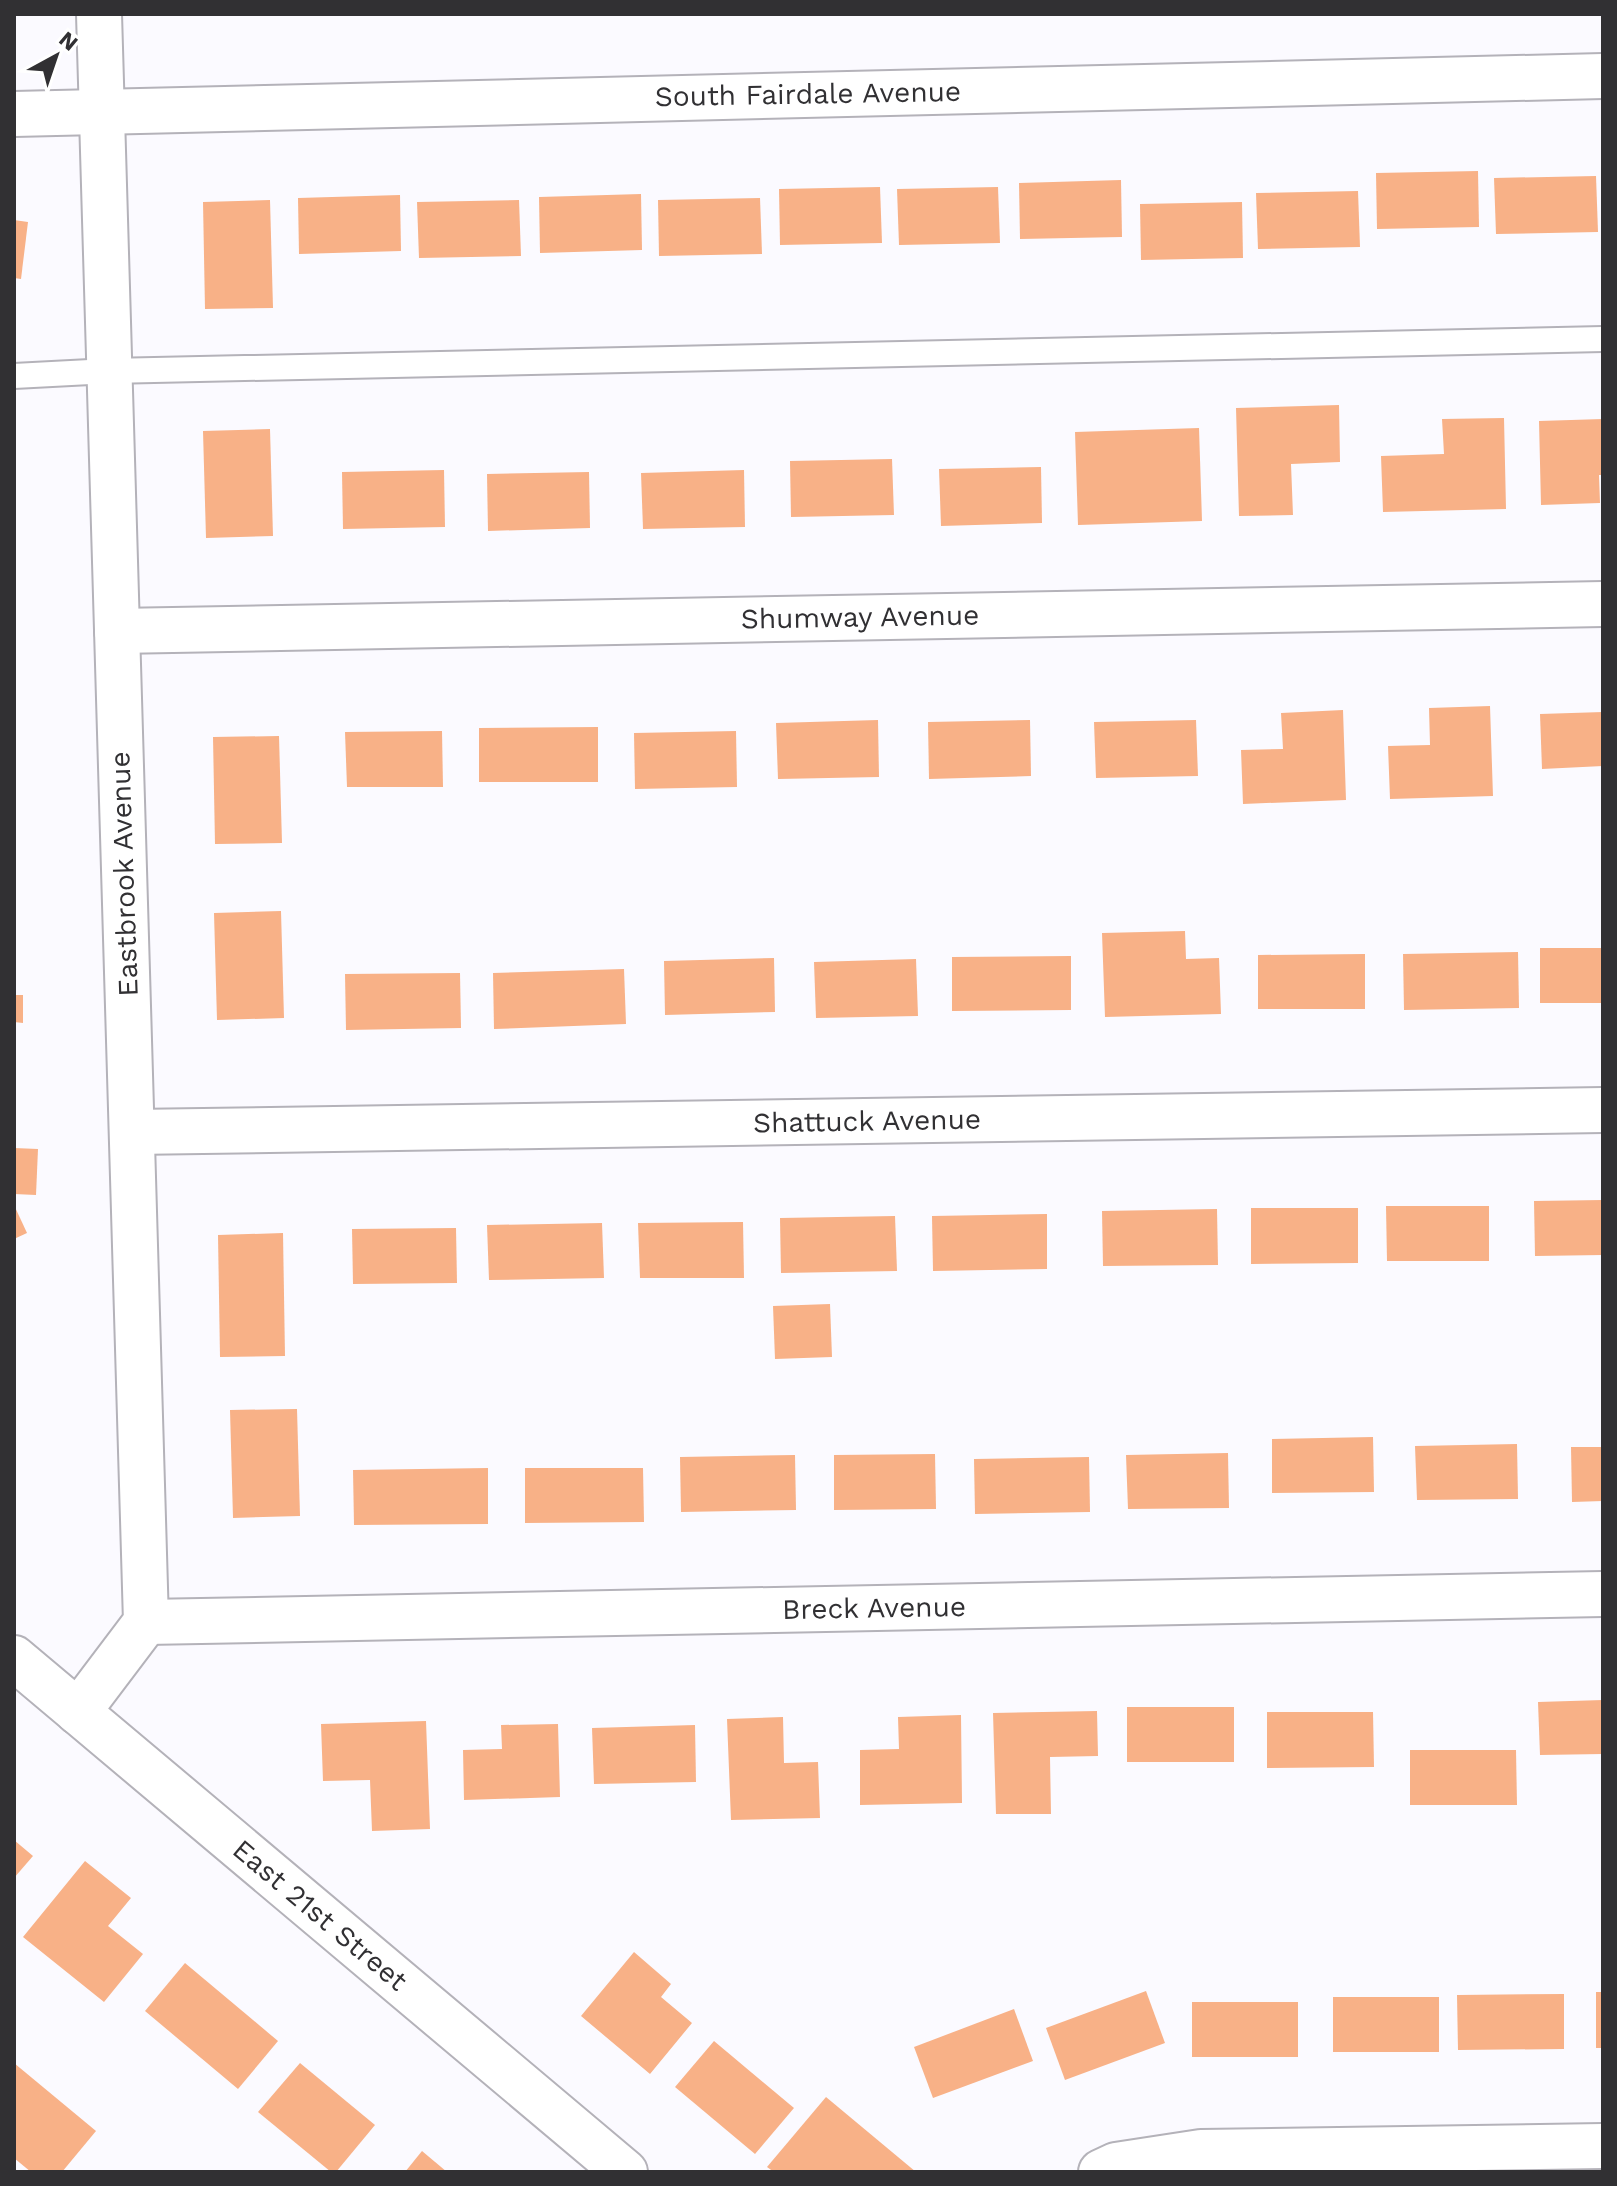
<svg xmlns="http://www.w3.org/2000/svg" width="1617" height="2186" font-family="'Work Sans',sans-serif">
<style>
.building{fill:#f8b187}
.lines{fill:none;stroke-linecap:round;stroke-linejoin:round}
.service-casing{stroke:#b4b2b9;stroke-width:28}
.minor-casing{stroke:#b4b2b9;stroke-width:48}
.tertiary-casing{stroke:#b4b2b9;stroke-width:48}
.service{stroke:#fff;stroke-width:24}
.minor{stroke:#fff;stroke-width:44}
.tertiary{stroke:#fff;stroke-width:44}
.labels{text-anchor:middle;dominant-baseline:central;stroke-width:6;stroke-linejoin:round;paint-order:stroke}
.street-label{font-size:28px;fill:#313033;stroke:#fff}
</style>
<rect width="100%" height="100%" fill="#fbfaff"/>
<g class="building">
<polygon points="1478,171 1479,227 1377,229 1376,173"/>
<polygon points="1596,176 1598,232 1496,234 1494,178"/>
<polygon points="1121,180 1122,237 1020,239 1019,183"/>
<polygon points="880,187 882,243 780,245 779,189"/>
<polygon points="998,187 1000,243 899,245 897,189"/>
<polygon points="1358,191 1360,247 1258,249 1256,193"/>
<polygon points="641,194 642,250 540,253 539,197"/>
<polygon points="400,195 401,251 299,254 298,198"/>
<polygon points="760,198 762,254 659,256 658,200"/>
<polygon points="270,200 273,308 205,309 203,202"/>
<polygon points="519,200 521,256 419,258 417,202"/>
<polygon points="1242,202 1243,258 1141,260 1140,204"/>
<polygon points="14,220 28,222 21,279 14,278"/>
<polygon points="1339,405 1340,462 1291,464 1293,515 1239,516 1236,408"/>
<polygon points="1504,418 1506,509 1383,512 1381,456 1444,454 1442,419"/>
<polygon points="1603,419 1603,475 1599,475 1600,503 1541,505 1539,421"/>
<polygon points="1199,428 1202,521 1078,525 1075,432"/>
<polygon points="270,429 273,536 206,538 203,431"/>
<polygon points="892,459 894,515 791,517 790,461"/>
<polygon points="1041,467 1042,523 941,526 939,469"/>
<polygon points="444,470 445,527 343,529 342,472"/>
<polygon points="744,470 745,527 643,529 641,473"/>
<polygon points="589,472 590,528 488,531 487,474"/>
<polygon points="1490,706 1493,796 1390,799 1388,746 1430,745 1429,708"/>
<polygon points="1343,710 1346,800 1243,804 1241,750 1283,749 1281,713"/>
<polygon points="1603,712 1603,766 1542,769 1540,714"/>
<polygon points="878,720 879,777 778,779 776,723"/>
<polygon points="1030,720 1031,776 929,779 928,722"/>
<polygon points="1196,720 1198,776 1096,778 1094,722"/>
<polygon points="598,727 598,782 479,782 479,728"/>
<polygon points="442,731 443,787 347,787 345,732"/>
<polygon points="736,731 737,787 635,789 634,733"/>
<polygon points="279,736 282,843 215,844 213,737"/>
<polygon points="281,911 284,1018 217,1020 214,913"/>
<polygon points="1185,931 1186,959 1219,958 1221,1014 1105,1017 1102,933"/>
<rect x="1540" y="948" width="63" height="55"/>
<polygon points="1518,952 1519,1008 1404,1010 1403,954"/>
<polygon points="1365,954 1365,1009 1258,1009 1258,955"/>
<polygon points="1071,956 1071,1010 952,1011 952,957"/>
<polygon points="774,958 775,1012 665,1015 664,961"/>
<polygon points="916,959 918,1016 816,1018 814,962"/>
<polygon points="624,969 626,1024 494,1029 493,973"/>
<polygon points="460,973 461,1028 346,1030 345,974"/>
<polygon points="14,995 23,995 23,1023 14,1022"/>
<polygon points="14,1148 38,1149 36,1195 14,1194"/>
<polygon points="1603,1200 1603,1255 1535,1256 1534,1201"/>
<polygon points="14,1205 27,1233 14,1239"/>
<polygon points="1386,1206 1489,1206 1489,1261 1387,1261"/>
<polygon points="1251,1208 1358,1208 1358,1263 1251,1264"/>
<polygon points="1217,1209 1218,1265 1103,1266 1102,1211"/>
<polygon points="1047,1214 1047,1269 933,1271 932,1216"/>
<polygon points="895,1216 897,1271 781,1273 780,1218"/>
<polygon points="743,1222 744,1278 640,1278 638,1223"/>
<polygon points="602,1223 604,1278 489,1280 487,1225"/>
<polygon points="456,1228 457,1283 353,1284 352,1229"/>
<polygon points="283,1233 285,1356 220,1357 218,1235"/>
<polygon points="830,1304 832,1357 775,1359 773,1306"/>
<polygon points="297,1409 300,1516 233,1518 230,1410"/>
<polygon points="1373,1437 1374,1492 1272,1493 1272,1439"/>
<polygon points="1517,1444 1518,1499 1417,1500 1415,1446"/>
<polygon points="1571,1447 1603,1447 1603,1501 1572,1502"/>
<polygon points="1228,1453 1229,1508 1128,1509 1126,1455"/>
<polygon points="935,1454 936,1509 834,1510 834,1455"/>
<polygon points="795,1455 796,1510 681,1512 680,1457"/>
<polygon points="1089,1457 1090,1512 975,1514 974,1459"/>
<polygon points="488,1468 488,1524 354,1525 353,1470"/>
<polygon points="525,1468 643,1468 644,1522 525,1523"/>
<polygon points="1603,1700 1603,1754 1540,1755 1538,1702"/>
<rect x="1127" y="1707" width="107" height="55"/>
<polygon points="1097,1711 1098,1756 1050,1757 1051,1814 996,1814 993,1713"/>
<polygon points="1267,1712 1373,1712 1374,1767 1267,1768"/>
<polygon points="961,1715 962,1803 860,1805 860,1750 899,1749 898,1717"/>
<polygon points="783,1717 784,1763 818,1762 820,1818 731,1820 727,1719"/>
<polygon points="426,1721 430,1829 372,1831 370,1780 323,1781 321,1724"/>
<polygon points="558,1724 560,1797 464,1800 463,1750 502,1749 501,1725"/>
<polygon points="695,1725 696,1782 594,1784 592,1728"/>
<polygon points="1410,1750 1516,1750 1517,1805 1410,1805"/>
<polygon points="14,1840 33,1856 14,1878"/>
<polygon points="85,1861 131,1898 108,1926 143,1954 104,2002 23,1937"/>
<polygon points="634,1952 671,1984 661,1997 692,2023 650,2074 581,2016"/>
<polygon points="185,1963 278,2041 238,2089 145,2011"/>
<polygon points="1146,1991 1165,2043 1065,2080 1046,2028"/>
<rect x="1596" y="1992" width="7" height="56"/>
<polygon points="1564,1994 1564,2049 1458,2050 1457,1995"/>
<rect x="1333" y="1997" width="106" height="55"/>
<rect x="1192" y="2002" width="106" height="55"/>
<polygon points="1014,2009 1033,2061 933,2098 914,2047"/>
<polygon points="714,2041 794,2108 755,2154 675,2087"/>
<polygon points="14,2063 96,2131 62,2172 31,2172 14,2158"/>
<polygon points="300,2063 375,2125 336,2172 331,2172 258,2112"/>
<polygon points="826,2097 916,2172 774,2172 767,2167"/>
<polygon points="422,2151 447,2172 405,2172"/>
</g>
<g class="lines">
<g class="service-casing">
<polyline id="service" points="14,376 109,371 1603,339"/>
</g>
<g class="minor-casing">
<g id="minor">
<polyline points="14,114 1603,76"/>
<polyline points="117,631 1603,604"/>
<polyline points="132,1132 1603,1110"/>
<polyline points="146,1622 1603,1594"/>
<polyline points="78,1712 146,1622 99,14"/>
<polyline points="1101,2172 1116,2165 1201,2152 1603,2146"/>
</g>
</g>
<g class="tertiary-casing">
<polyline id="tertiary" points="14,1658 625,2172"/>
</g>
<use href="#service" class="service"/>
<use href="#minor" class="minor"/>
<use href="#tertiary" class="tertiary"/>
</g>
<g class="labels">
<g class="street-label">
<text transform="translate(808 94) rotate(-1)">South Fairdale Avenue</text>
<text transform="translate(860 617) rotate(-1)">Shumway Avenue</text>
<text transform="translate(124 874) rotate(-92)">Eastbrook Avenue</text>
<text transform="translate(867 1121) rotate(-1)">Shattuck Avenue</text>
<text transform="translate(874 1608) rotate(-1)">Breck Avenue</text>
<text transform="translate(320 1915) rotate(40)">East 21st Street</text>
</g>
</g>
<rect width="1617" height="2186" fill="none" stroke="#313033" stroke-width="32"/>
<g transform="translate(56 56) rotate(40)" stroke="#ffffff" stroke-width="6" paint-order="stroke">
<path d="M0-6L14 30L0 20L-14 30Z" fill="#313033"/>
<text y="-12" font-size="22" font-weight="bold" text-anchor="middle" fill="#313033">N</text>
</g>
</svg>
